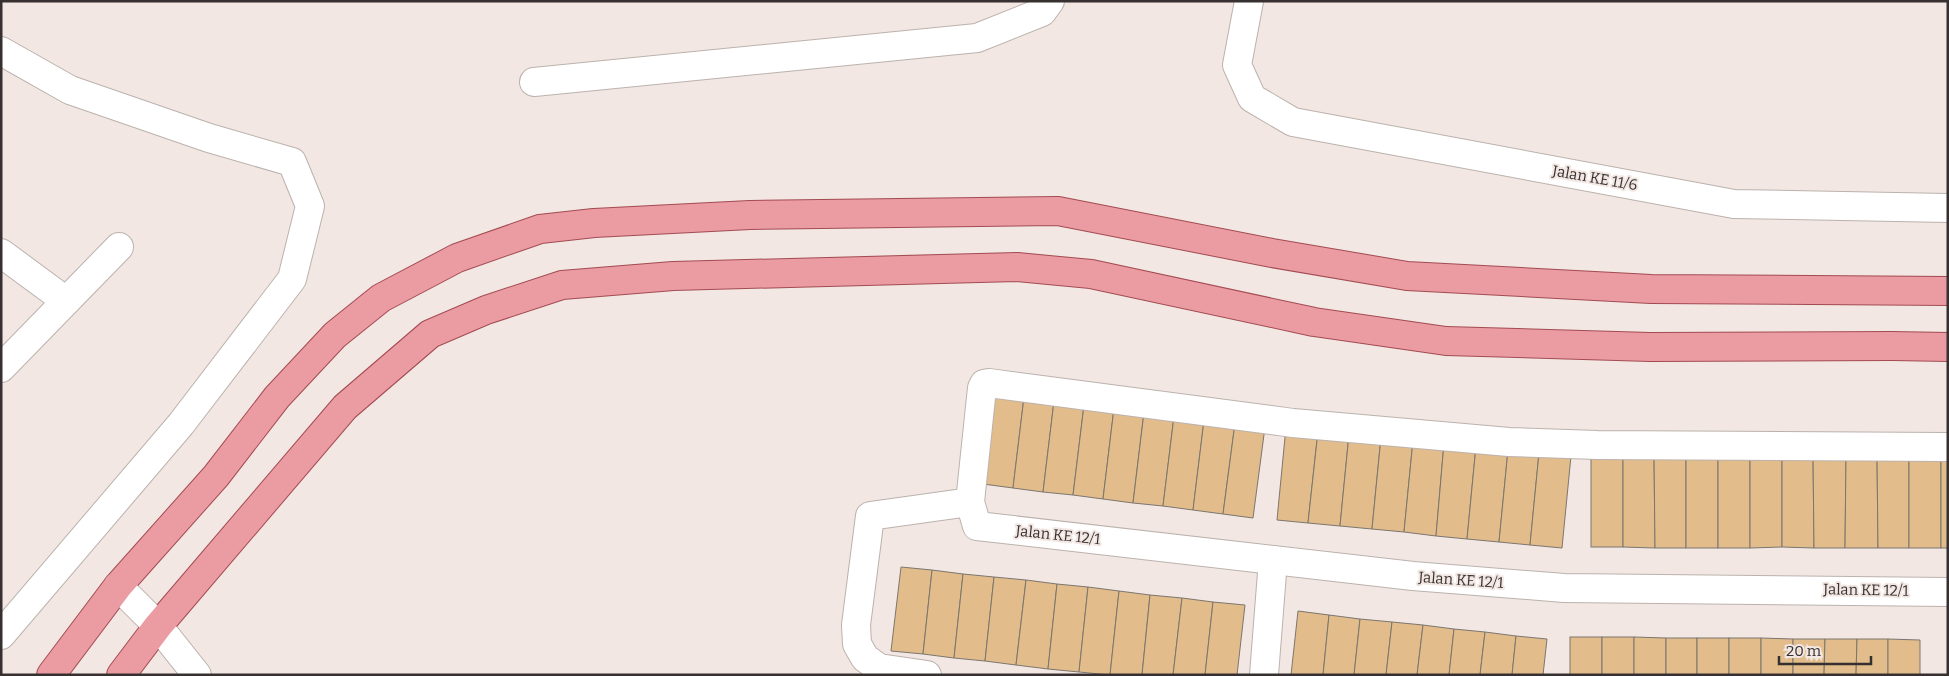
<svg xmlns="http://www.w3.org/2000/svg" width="1949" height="676" font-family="Bitter,serif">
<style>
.building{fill:#e2bc8a;stroke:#7c766f}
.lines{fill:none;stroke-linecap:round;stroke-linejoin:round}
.minor-casing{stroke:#bcb2ad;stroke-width:30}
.major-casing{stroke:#a34b52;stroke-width:30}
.minor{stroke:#fff;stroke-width:28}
.major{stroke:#eb9ba2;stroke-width:28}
.labels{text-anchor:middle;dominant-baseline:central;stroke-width:4;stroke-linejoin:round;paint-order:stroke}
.street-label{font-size:15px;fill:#363130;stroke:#f2e7e2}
</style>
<rect width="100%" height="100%" fill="#f2e7e2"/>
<g class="building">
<polygon points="994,393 1024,397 1013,488 983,484"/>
<polygon points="1024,397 1054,401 1043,492 1013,488"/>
<polygon points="1054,401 1084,405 1073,495 1043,492"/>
<polygon points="1084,405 1114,408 1103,499 1073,495"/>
<polygon points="1114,408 1144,412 1133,503 1103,499"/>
<polygon points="1144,412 1174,416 1163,506 1133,503"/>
<polygon points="1174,416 1204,420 1193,510 1163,506"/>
<polygon points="1204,420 1235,423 1223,514 1193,510"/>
<polygon points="1235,423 1265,427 1253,518 1223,514"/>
<polygon points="1286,427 1318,431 1308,523 1277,520"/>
<polygon points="1318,431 1349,434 1340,526 1308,523"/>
<polygon points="1349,434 1381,437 1372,529 1340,526"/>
<polygon points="1381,437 1413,440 1404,532 1372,529"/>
<polygon points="1413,440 1444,443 1436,536 1404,532"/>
<polygon points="1444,443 1476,446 1467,539 1436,536"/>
<polygon points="1476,446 1508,450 1499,542 1467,539"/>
<polygon points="1508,450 1539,453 1530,545 1499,542"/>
<polygon points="1539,453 1571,456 1562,548 1530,545"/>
<rect x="1591" y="455" width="32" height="92"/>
<polygon points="1623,455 1654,455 1655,548 1623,547"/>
<polygon points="1654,455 1686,455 1686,548 1655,548"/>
<rect x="1686" y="455" width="32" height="93"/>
<rect x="1718" y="455" width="32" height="93"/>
<polygon points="1750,455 1782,455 1782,547 1750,548"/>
<polygon points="1782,455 1813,455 1814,548 1782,547"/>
<polygon points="1813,455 1846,456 1845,548 1814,548"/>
<polygon points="1846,456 1877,456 1878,548 1845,548"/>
<polygon points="1877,456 1909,456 1909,548 1878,548"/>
<rect x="1909" y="456" width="32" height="92"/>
<rect x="1941" y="456" width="7" height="92"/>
<polygon points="901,567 932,570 923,654 891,651"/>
<polygon points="932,570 963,574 954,658 923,654"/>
<polygon points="963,574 994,577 985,661 954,658"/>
<polygon points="994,577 1026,580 1016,665 985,661"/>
<polygon points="1026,580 1057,584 1048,669 1016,665"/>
<polygon points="1057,584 1088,587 1079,672 1048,669"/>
<polygon points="1088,587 1119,591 1110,675 1079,672"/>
<polygon points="1119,591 1150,595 1142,675 1110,675"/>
<polygon points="1150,595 1182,598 1173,675 1142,675"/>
<polygon points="1182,598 1213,602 1205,675 1173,675"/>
<polygon points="1213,602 1245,605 1237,675 1205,675"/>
<polygon points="1298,611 1329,615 1323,675 1291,675"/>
<polygon points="1329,615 1360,619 1354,675 1323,675"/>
<polygon points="1360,619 1392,622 1386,675 1354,675"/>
<polygon points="1392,622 1423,625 1417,675 1386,675"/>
<polygon points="1423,625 1454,629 1449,675 1417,675"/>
<polygon points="1454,629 1485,632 1480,675 1449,675"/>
<polygon points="1485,632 1516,636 1512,675 1480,675"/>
<polygon points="1516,636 1547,639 1543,675 1512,675"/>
<rect x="1570" y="637" width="32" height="38"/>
<rect x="1602" y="637" width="32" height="38"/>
<polygon points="1634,637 1666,638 1666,675 1634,675"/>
<rect x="1666" y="638" width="31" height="37"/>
<rect x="1697" y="638" width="32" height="37"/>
<rect x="1729" y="638" width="32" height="37"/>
<polygon points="1761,638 1793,639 1793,675 1761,675"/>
<polygon points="1793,639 1825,639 1824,675 1793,675"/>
<polygon points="1825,639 1857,639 1856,675 1824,675"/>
<polygon points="1857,639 1888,639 1888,675 1856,675"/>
<polygon points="1888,639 1920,640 1920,675 1888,675"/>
</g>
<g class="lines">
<g class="minor-casing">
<g id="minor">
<polyline points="1249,1 1237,65 1252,98 1293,122 1734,204 1948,208"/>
<polyline points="1,51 70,90 209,138 292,162 310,206 292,279 181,424 1,635"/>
<polyline points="534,82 977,38 1042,12 1050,1"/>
<polyline points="1,253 66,301"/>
<polyline points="1,368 119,247"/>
<polyline points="1948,447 1597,445 1509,442 1293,423 989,383 984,384 982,388 970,502 977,526 1413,576 1564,588 1948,592"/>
<polyline points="118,586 158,626 197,675"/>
<polyline points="927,675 879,668 865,658 857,644 856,625 870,516 970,502"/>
<polyline points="1264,675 1273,560"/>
</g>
</g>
<g class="major-casing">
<g id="major">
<polyline points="51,675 118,586 216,476 277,397 335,335 381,298 457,258 540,229 594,223 750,215 1058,211 1272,253 1407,276 1651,289 1948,291"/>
<polyline points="121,675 158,626 345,407 430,334 486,310 562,285 673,276 1017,267 1091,274 1314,322 1446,341 1650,347 1892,346 1948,347"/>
</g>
</g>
<use href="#minor" class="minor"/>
<use href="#major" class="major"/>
</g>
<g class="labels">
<g class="street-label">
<text transform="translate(1595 178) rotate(10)">Jalan KE 11/6</text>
<text transform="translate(1058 535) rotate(6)">Jalan KE 12/1</text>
<text transform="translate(1461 580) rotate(4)">Jalan KE 12/1</text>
<text transform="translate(1866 590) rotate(1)">Jalan KE 12/1</text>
</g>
</g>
<rect width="1949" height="676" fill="none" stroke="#363130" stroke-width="5"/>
<path d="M1779 656v8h92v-8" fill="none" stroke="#363130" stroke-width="2.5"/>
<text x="1786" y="656" font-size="15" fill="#363130" stroke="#f2e7e2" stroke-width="4" paint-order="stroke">20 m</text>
</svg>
